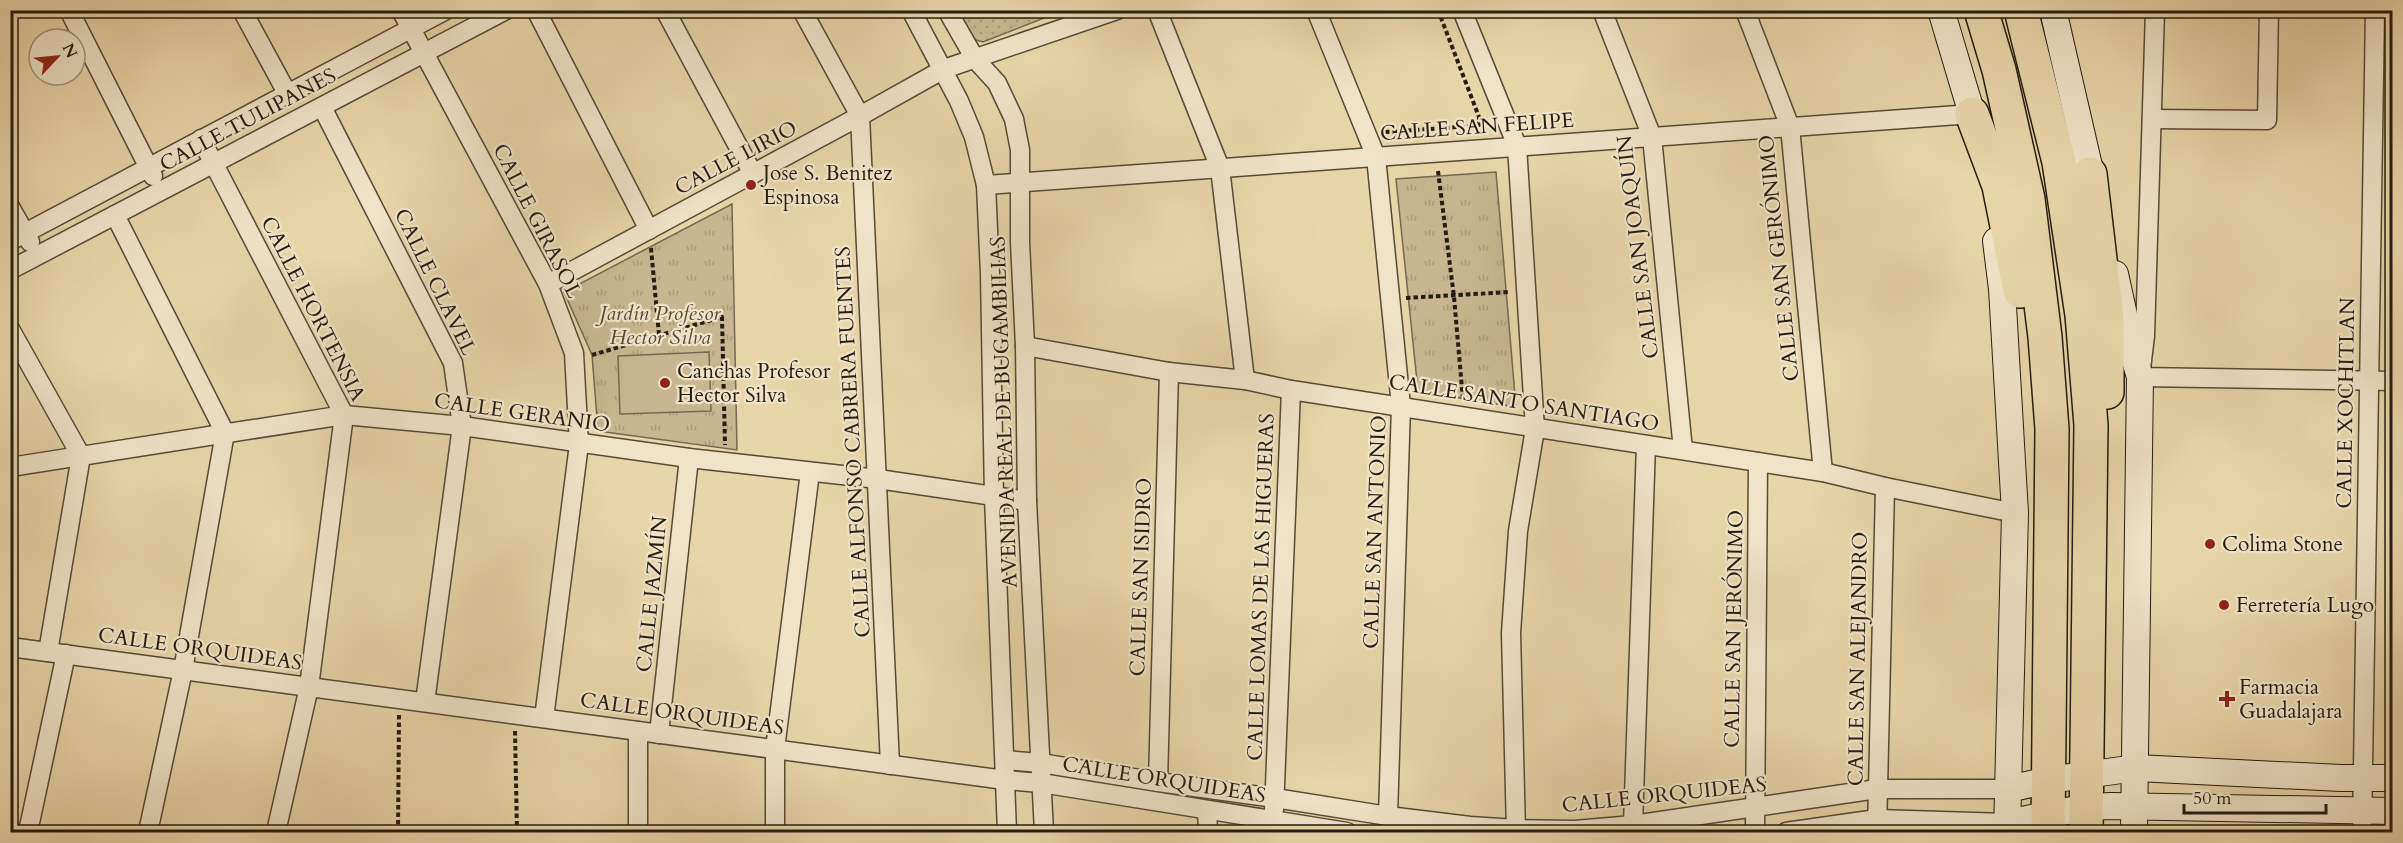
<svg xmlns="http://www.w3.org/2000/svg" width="2403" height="843" font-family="Cardo,serif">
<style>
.grass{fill:url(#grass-dots);stroke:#766950;stroke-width:1.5}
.park{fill:url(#park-tufts);stroke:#766950;stroke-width:1.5}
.pitch{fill:#c7b68f;stroke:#766950;stroke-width:1.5}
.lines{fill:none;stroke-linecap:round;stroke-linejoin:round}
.street-casing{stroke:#564a37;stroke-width:21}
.secondary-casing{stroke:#251c11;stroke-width:28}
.highway-casing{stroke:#251c11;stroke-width:36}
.path{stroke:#251c11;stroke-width:4;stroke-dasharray:4.5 3;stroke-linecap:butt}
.street{stroke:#f0e4c7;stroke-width:18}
.secondary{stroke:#f0e4c7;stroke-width:26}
.highway{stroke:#e8d6a9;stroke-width:33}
.poi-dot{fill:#8f2418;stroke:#f0e4c7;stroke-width:2}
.labels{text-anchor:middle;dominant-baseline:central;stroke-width:4.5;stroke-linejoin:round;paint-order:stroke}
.street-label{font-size:21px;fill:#251c11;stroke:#f0e4c7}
.poi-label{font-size:21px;fill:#251c11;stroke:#f0e4c7;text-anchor:start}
.park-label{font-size:21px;font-style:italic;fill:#564a37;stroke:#f0e4c7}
</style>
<defs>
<pattern id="grass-dots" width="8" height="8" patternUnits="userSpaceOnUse" patternTransform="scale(1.5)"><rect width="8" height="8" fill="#c7b68f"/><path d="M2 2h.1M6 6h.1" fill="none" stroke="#ab9c7a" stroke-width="1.8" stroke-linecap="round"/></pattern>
<pattern id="park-tufts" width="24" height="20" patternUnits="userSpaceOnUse" patternTransform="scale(1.5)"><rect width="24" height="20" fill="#c7b68f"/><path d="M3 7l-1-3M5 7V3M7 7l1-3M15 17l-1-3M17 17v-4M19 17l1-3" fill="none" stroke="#ab9c7a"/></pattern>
</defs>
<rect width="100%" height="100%" fill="#e8d6a9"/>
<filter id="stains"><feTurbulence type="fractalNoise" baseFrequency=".00333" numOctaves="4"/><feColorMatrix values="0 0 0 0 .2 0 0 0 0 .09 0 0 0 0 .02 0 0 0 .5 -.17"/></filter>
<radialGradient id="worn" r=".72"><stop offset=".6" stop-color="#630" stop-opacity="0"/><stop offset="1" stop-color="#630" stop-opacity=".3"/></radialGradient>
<polygon class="grass" points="956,11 1062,11 983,42 972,39"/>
<g class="park">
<polygon points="1496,172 1516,407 1418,391 1396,179"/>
<polygon points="732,204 737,450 598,431 592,355 564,292"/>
</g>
<polygon class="pitch" points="709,352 711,411 620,414 618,356"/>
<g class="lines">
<g class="street-casing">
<g id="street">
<polyline points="69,10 153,176"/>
<polyline points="242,10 287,93"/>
<polyline points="401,10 548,284 574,353 579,444 544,718"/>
<polyline points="536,10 649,230"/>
<polyline points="665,10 753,174"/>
<polyline points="802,10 860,116 890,765"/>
<polyline points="911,10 959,101 974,137 986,185 990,274 994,497 1007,832"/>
<polyline points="947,10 975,59 997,83 1014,119 1020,150 1020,242 1025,346 1027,501 1044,832"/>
<polyline points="1157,10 1220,168 1245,380"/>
<polyline points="1316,10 1376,157 1401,406 1388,816"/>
<polyline points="1462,10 1517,146 1535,429 1518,531 1511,633 1516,832"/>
<polyline points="1602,10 1652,137 1683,450"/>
<polyline points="1745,10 1790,127 1823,472"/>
<polyline points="2155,10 2145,336 2140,377 2392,381"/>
<polyline points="322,107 453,363 462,426 425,702"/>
<polyline points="2152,119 2267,120 2269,10"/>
<polyline points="201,139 344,415 309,687 276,832"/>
<polyline points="986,185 1972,114"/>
<polyline points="10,207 30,242"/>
<polyline points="115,215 225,433 183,670 148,832"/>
<polyline points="10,241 446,10"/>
<polyline points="10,270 506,10"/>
<polyline points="548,284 860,116 944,69 1117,10"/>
<polyline points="10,329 81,456 48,652"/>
<polyline points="1025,346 1169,372 1245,380 1291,390 1823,472 1885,487 2015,513"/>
<polyline points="10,467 344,415 462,426 689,458 878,479 1027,501"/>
<polyline points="10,647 1005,780 1041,783 1347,832"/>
<polyline points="659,734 689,458"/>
<polyline points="1005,760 1041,763 1158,782 1275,798 1388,816 1470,826 1516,829 1575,830 1633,825 1877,789 2008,789"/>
<polyline points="1158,782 1169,372"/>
<polyline points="1207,810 1208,832"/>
<polyline points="1274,810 1291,390"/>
<polyline points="1633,825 1646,445"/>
<polyline points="28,832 66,654"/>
<polyline points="638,832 638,731"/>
<polyline points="775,832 775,749 810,472"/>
<polyline points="1755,832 1758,462"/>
<polyline points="1786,832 1877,819 2007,823"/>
<polyline points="1877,832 1885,487"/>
<polyline points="2362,832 2375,10"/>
</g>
</g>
<g class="secondary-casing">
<g id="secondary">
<polyline points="1941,10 1977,131"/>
<polyline points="2053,10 2095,192"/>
<polyline points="1996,241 2002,289 2015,513 2007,832"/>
<polyline points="2115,274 2131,347 2140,377 2134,832"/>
<polyline points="2008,789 2049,780 2136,768 2341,778 2392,778"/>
<polyline points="2007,823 2087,807 2111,806 2392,811"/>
</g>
</g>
<g class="highway-casing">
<g id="highway">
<polyline points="1981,10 1999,70 2028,199 2045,337 2052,429 2048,832"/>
<polyline points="2021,10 2059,162 2082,315 2091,425 2086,832"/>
<polyline points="1972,114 1999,186 2020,291"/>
<polyline points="2090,174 2107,319 2107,392"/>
</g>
</g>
<g class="path">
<polyline points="1438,10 1479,117 1479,123 1483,133"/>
<polyline points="1385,132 1473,126 1479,123"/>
<polyline points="1438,171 1454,297 1463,400"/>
<polyline points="651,248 659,335"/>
<polyline points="1406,298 1509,292"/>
<polyline points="592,355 722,317 725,445"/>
<polyline points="515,731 517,832"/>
<polyline points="398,832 399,714"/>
</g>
<use href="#street" class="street"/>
<use href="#secondary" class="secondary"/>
<use href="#highway" class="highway"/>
</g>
<g class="poi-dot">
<circle cx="751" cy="185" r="6"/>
<circle cx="665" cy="383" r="6"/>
<circle cx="2210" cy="544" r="6"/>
<circle cx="2224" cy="605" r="6"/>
<path d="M2224 690h6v6h6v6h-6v6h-6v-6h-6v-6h6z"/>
</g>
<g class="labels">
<g class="street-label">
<text transform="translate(248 120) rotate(-28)">CALLE TULIPANES</text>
<text transform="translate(1477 127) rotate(-4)">CALLE SAN FELIPE</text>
<text transform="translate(736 158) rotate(-28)">CALLE LIRIO</text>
<text transform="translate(537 221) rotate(63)">CALLE GIRASOL</text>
<text transform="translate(1638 247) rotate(-97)">CALLE SAN JOAQUÍN</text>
<text transform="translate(1779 258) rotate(-96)">CALLE SAN GERÓNIMO</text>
<text transform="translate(435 282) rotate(64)">CALLE CLAVEL</text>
<text transform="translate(313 309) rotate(63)">CALLE HORTENSIA</text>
<text transform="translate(1524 403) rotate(9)">CALLE SANTO SANTIAGO</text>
<text transform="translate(2346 403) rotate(-89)">CALLE XOCHITLAN</text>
<text transform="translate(1004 412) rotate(-92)">AVENIDA REAL DE BUGAMBILIAS</text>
<text transform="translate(522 413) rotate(8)">CALLE GERANIO</text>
<text transform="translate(853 442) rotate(-93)">CALLE ALFONSO CABRERA FUENTES</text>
<text transform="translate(1375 532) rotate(-88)">CALLE SAN ANTONIO</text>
<text transform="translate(1141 577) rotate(-88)">CALLE SAN ISIDRO</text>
<text transform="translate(1261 587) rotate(-88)">CALLE LOMAS DE LAS HIGUERAS</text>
<text transform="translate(652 594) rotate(-84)">CALLE JAZMÍN</text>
<text transform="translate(1734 629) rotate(-89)">CALLE SAN JERÓNIMO</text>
<text transform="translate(200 649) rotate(8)">CALLE ORQUIDEAS</text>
<text transform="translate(1858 659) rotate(-89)">CALLE SAN ALEJANDRO</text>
<text transform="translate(682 714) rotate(8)">CALLE ORQUIDEAS</text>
<text transform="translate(1164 780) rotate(9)">CALLE ORQUIDEAS</text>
<text transform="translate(1664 795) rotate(-6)">CALLE ORQUIDEAS</text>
</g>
<g class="poi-label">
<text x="763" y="173">Jose S. Benitez<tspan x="763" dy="24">Espinosa</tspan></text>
<text x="677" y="371">Canchas Profesor<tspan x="677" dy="24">Hector Silva</tspan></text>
<text x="2222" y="544">Colima Stone</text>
<text x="2236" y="605">Ferretería Lugo</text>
<text x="2239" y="687">Farmacia<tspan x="2239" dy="24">Guadalajara</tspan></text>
</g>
<g class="park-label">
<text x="660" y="313">Jardín Profesor<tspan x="660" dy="24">Hector Silva</tspan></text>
</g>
</g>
<rect width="2403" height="843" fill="none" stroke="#e8d6a9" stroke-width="36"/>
<rect x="12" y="12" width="2379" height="819" fill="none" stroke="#251c11" stroke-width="3"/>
<rect x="18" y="18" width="2367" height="807" fill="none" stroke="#251c11" stroke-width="1.5"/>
<g transform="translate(57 57) rotate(64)"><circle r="28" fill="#f0e4c7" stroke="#9f947e" stroke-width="1.5"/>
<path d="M0-4.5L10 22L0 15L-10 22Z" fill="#8f2418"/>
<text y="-9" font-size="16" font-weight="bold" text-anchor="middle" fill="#251c11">N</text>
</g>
<path d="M2184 804v9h142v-9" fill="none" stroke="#251c11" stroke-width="3"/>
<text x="2193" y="804" font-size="18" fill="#251c11" stroke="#f0e4c7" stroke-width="4.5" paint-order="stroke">50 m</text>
<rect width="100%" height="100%" filter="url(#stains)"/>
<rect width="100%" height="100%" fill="url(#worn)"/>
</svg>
